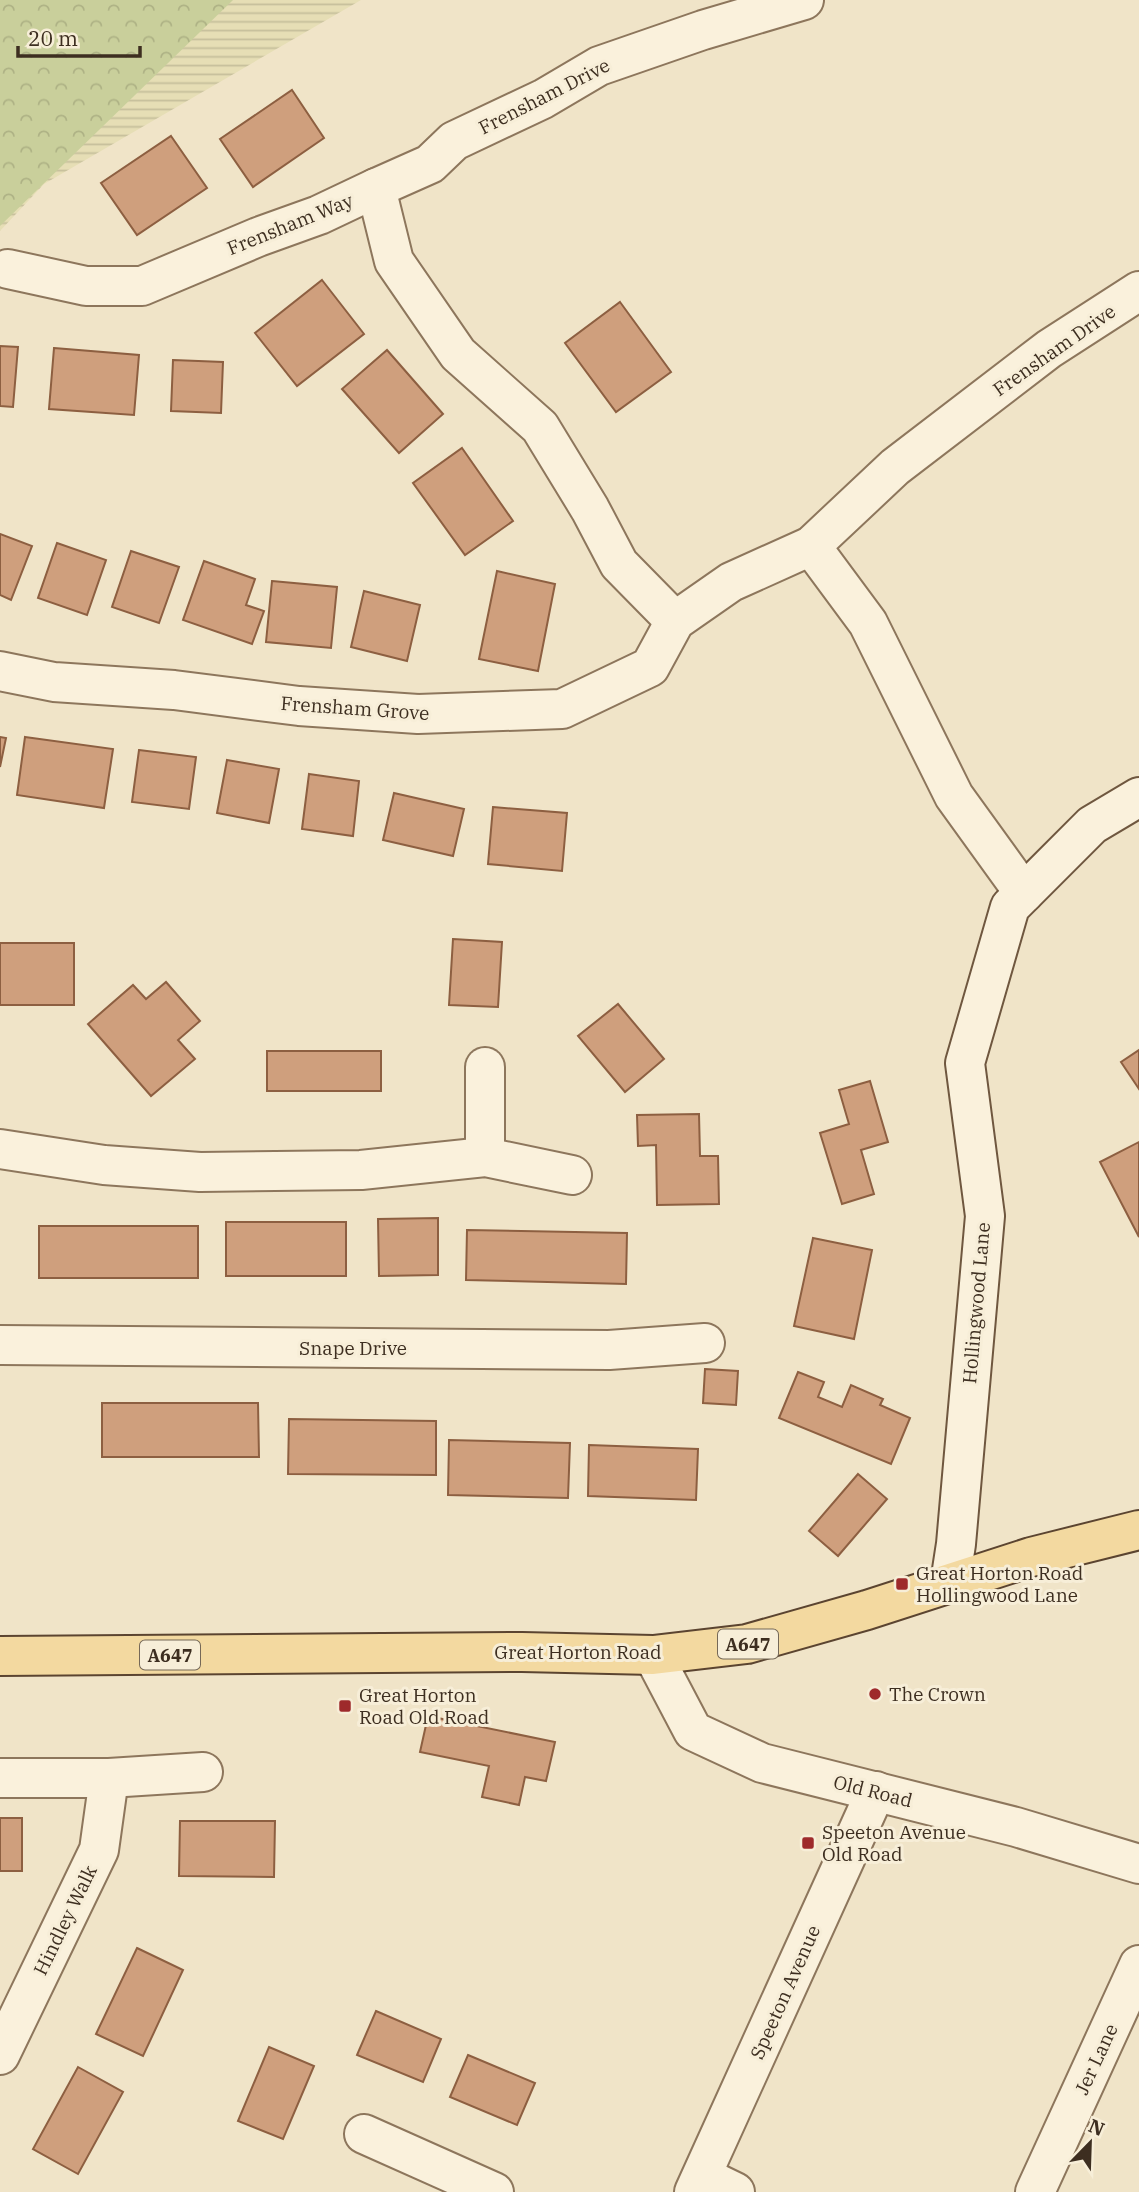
<svg xmlns="http://www.w3.org/2000/svg" width="1139" height="2192" font-family="'IBM Plex Serif',serif">
<style>
.farmland{fill:url(#farmland-rules)}
.park{fill:url(#park-crowns)}
.building{fill:#cf9f7d;stroke:#8d5f41;stroke-width:2}
.lines{fill:none;stroke-linecap:round;stroke-linejoin:round}
.street-casing{stroke:#8d765c;stroke-width:42}
.secondary-casing{stroke:#6f573f;stroke-width:42}
.primary-casing{stroke:#5b4430;stroke-width:42}
.street{stroke:#faf1dc;stroke-width:38}
.secondary{stroke:#faf1dc;stroke-width:38}
.primary{stroke:#f3d9a0;stroke-width:38}
.poi-dot{fill:#9e2a2b;stroke:#f7eed8;stroke-width:2.5}
.labels{text-anchor:middle;dominant-baseline:central;stroke-width:6;stroke-linejoin:round;paint-order:stroke}
.shield{fill:#f7eed8;stroke:#756857;stroke-width:2}
.shield-label{font-size:18px;font-weight:bold;fill:#3d2e20}
.street-label{font-size:19px;fill:#3d2e20;stroke:#f7eed8}
.poi-label{font-size:19px;fill:#3d2e20;stroke:#f7eed8;text-anchor:start}
</style>
<defs>
<pattern id="farmland-rules" width="6" height="5" patternUnits="userSpaceOnUse" patternTransform="scale(1.75)"><rect width="6" height="5" fill="#e6deb5"/><path d="M0 2.5h6" fill="none" stroke="#c6bf9b"/></pattern>
<pattern id="park-crowns" width="20" height="18" patternUnits="userSpaceOnUse" patternTransform="scale(1.75)"><rect width="20" height="18" fill="#c9cf9b"/><path d="M2 6a3 3 0 1 1 6 0M12 15a3 3 0 1 1 6 0" fill="none" stroke="#aeb285"/></pattern>
</defs>
<rect width="100%" height="100%" fill="#f0e4c8"/>
<polygon class="farmland" points="35,0 361,0 44,184 0,231 0,43"/>
<polygon class="park" points="0,0 233,0 0,226"/>
<g class="building">
<polygon points="292,90 324,138 253,187 220,139"/>
<polygon points="171,136 207,188 137,235 101,183"/>
<polygon points="322,280 364,334 297,386 255,333"/>
<polygon points="620,302 671,372 616,412 565,343"/>
<polygon points="0,346 18,347 13,407 0,406"/>
<polygon points="54,348 139,355 134,415 49,409"/>
<polygon points="387,350 443,414 399,453 342,389"/>
<polygon points="173,360 223,362 221,413 171,411"/>
<polygon points="462,448 513,521 465,555 413,483"/>
<polygon points="0,534 32,546 11,600 0,595"/>
<polygon points="57,543 106,560 87,615 38,598"/>
<polygon points="131,551 179,567 159,623 112,607"/>
<polygon points="204,561 255,579 246,605 264,611 252,644 183,620"/>
<polygon points="497,571 555,584 538,671 479,659"/>
<polygon points="272,581 337,587 331,648 266,642"/>
<polygon points="364,591 420,605 407,661 351,647"/>
<polygon points="0,737 6,738 0,767"/>
<polygon points="25,737 113,749 104,808 17,795"/>
<polygon points="139,750 196,757 189,809 132,802"/>
<polygon points="227,760 279,769 269,823 217,813"/>
<polygon points="309,774 359,781 353,836 302,829"/>
<polygon points="394,793 464,809 453,856 383,840"/>
<polygon points="493,807 567,813 562,871 488,864"/>
<polygon points="453,939 502,942 498,1007 449,1005"/>
<rect x="0" y="943" width="74" height="62"/>
<polygon points="166,982 200,1021 178,1040 195,1059 151,1096 88,1024 133,985 146,999"/>
<polygon points="618,1004 664,1059 625,1092 578,1036"/>
<polygon points="1139,1050 1139,1089 1121,1062"/>
<rect x="267" y="1051" width="114" height="40"/>
<polygon points="870,1081 888,1142 861,1150 874,1194 842,1204 820,1133 849,1124 839,1090"/>
<polygon points="699,1114 700,1156 718,1156 719,1204 657,1205 656,1145 638,1146 637,1115"/>
<polygon points="1139,1142 1139,1237 1100,1162"/>
<polygon points="438,1218 438,1275 379,1276 378,1219"/>
<rect x="226" y="1222" width="120" height="54"/>
<rect x="39" y="1226" width="159" height="52"/>
<polygon points="467,1230 627,1233 626,1284 466,1280"/>
<polygon points="813,1238 872,1250 854,1339 794,1326"/>
<polygon points="705,1369 738,1371 736,1405 703,1403"/>
<polygon points="798,1372 824,1382 818,1397 842,1407 851,1385 883,1399 880,1405 910,1418 891,1464 779,1418"/>
<polygon points="102,1403 258,1403 259,1457 102,1457"/>
<polygon points="289,1419 436,1421 436,1475 288,1474"/>
<polygon points="449,1440 570,1443 568,1498 448,1495"/>
<polygon points="589,1445 698,1449 696,1500 588,1496"/>
<polygon points="858,1474 887,1499 838,1556 809,1531"/>
<polygon points="428,1716 555,1742 546,1781 525,1777 519,1805 482,1797 489,1766 420,1752"/>
<rect x="0" y="1818" width="22" height="53"/>
<polygon points="180,1821 275,1821 274,1877 179,1876"/>
<polygon points="137,1948 183,1970 143,2056 96,2034"/>
<polygon points="376,2011 441,2039 423,2082 357,2055"/>
<polygon points="269,2047 314,2066 283,2139 238,2121"/>
<polygon points="468,2055 535,2083 517,2125 450,2097"/>
<polygon points="78,2067 123,2092 78,2174 33,2149"/>
</g>
<g class="lines">
<g class="street-casing">
<g id="street">
<polyline points="376,188 430,164 454,141 543,99 599,66 703,30 804,0"/>
<polyline points="8,269 86,286 142,286 258,237 319,215 376,188 394,261 458,354 540,427 590,509 619,564 675,621"/>
<polyline points="811,546 868,623 954,796 1024,893"/>
<polyline points="0,671 54,682 174,690 299,706 418,714 562,709 650,667 675,621 731,582 811,546 895,467 1049,349 1139,291"/>
<polyline points="485,1067 485,1157"/>
<polyline points="0,1149 104,1165 200,1172 361,1170 485,1157 572,1175"/>
<polyline points="0,1345 609,1350 705,1343"/>
<polyline points="653,1655 693,1731 762,1763 1016,1827 1139,1864"/>
<polyline points="0,1778 109,1778 203,1772"/>
<polyline points="0,2055 99,1850 109,1778"/>
<polyline points="364,2134 494,2192"/>
<polyline points="702,2176 735,2192"/>
<polyline points="694,2192 876,1791"/>
<polyline points="1035,2192 1139,1965"/>
</g>
</g>
<g class="secondary-casing">
<polyline id="secondary" points="950,1583 956,1544 985,1216 965,1063 1010,907 1092,825 1139,797"/>
</g>
<g class="primary-casing">
<polyline id="primary" points="0,1656 522,1652 653,1655 747,1644 867,1610 1031,1557 1139,1530"/>
</g>
<use href="#street" class="street"/>
<use href="#secondary" class="secondary"/>
<use href="#primary" class="primary"/>
</g>
<g class="poi-dot">
<rect x="895" y="1577" width="14" height="14" rx="3.5"/>
<circle cx="875" cy="1694" r="7"/>
<rect x="338" y="1699" width="14" height="14" rx="3.5"/>
<rect x="801" y="1836" width="14" height="14" rx="3.5"/>
</g>
<g class="labels">
<g class="shield">
<rect x="718" y="1629.5" width="60" height="29" rx="5"/>
<rect x="140" y="1640.5" width="60" height="29" rx="5"/>
</g>
<g class="shield-label">
<text x="748" y="1644">A647</text>
<text x="170" y="1655">A647</text>
</g>
<g class="street-label">
<text transform="translate(544 96) rotate(-27)">Frensham Drive</text>
<text transform="translate(290 224) rotate(-22)">Frensham Way</text>
<text transform="translate(1054 350) rotate(-35)">Frensham Drive</text>
<text transform="translate(355 708) rotate(4)">Frensham Grove</text>
<text transform="translate(976 1303) rotate(-85)">Hollingwood Lane</text>
<text x="353" y="1348">Snape Drive</text>
<text x="578" y="1652">Great Horton Road</text>
<text transform="translate(873 1791) rotate(14)">Old Road</text>
<text transform="translate(65 1920) rotate(-64)">Hindley Walk</text>
<text transform="translate(785 1992) rotate(-66)">Speeton Avenue</text>
<text transform="translate(1096 2059) rotate(-65)">Jer Lane</text>
</g>
<g class="poi-label">
<text x="916" y="1573">Great Horton Road<tspan x="916" dy="22">Hollingwood Lane</tspan></text>
<text x="889" y="1694">The Crown</text>
<text x="359" y="1695">Great Horton<tspan x="359" dy="22">Road Old Road</tspan></text>
<text x="822" y="1832">Speeton Avenue<tspan x="822" dy="22">Old Road</tspan></text>
</g>
</g>
<g transform="translate(1090 2143) rotate(23)" stroke="#f7eed8" stroke-width="5" paint-order="stroke">
<path d="M0-5L12 26L0 18L-12 26Z" fill="#3d2e20"/>
<text y="-10" font-size="19" font-weight="bold" text-anchor="middle" fill="#3d2e20">N</text>
</g>
<path d="M18 46v10h122v-10" fill="none" stroke="#3d2e20" stroke-width="3.5"/>
<text x="28" y="46" font-size="21" fill="#3d2e20" stroke="#f7eed8" stroke-width="5" paint-order="stroke">20 m</text>
</svg>
